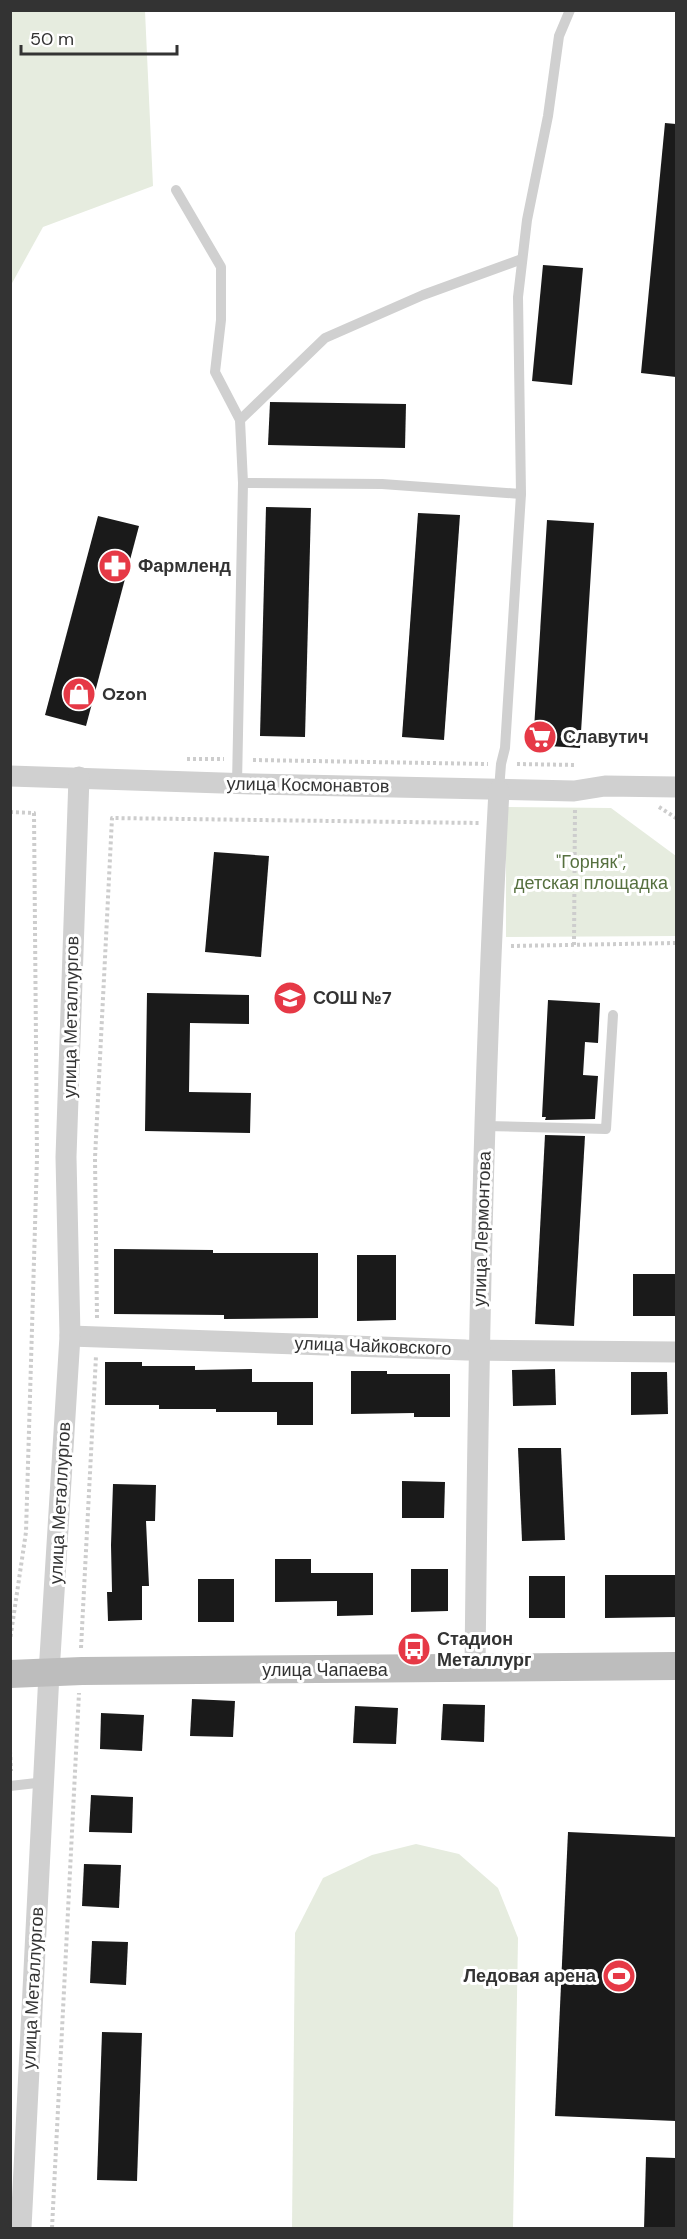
<svg xmlns="http://www.w3.org/2000/svg" width="687" height="2239" font-family="'DM Sans',sans-serif">
<style>
.green{fill:#e6ecdf}
.building{fill:#1a1a1a}
.lines{fill:none;stroke-linecap:round;stroke-linejoin:round}
.path{stroke:#cdcdcd;stroke-width:4;stroke-dasharray:3 3;stroke-linecap:butt}
.lane{stroke:#d0d0d0;stroke-width:10}
.street{stroke:#d0d0d0;stroke-width:21}
.secondary{stroke:#bdbdbd;stroke-width:28}
.labels{text-anchor:middle;dominant-baseline:central;stroke-width:6;stroke-linejoin:round;paint-order:stroke}
.poi-label{font-size:18px;font-weight:bold;fill:#333;stroke:#fff;text-anchor:start}
.street-label{font-size:18px;fill:#333;stroke:#fff}
.park-label{font-size:18px;fill:#56703f;stroke:#fff}
</style>
<rect width="100%" height="100%" fill="#fff"/>
<g class="green">
<polygon points="11,10 145,11 153,186 43,227 11,285"/>
<polygon points="506,807 611,808 676,856 676,936 506,937"/>
<polygon points="416,1844 459,1854 498,1888 518,1938 513,2228 292,2228 295,1933 323,1878 372,1855"/>
</g>
<g class="building">
<polygon points="665,123 676,124 676,377 641,373"/>
<polygon points="543,265 583,268 572,385 532,381"/>
<polygon points="270,402 406,404 405,448 268,445"/>
<polygon points="266,507 311,508 305,737 260,736"/>
<polygon points="418,513 460,515 444,740 402,737"/>
<polygon points="98,516 139,526 86,726 45,715"/>
<polygon points="547,520 594,523 580,748 533,745"/>
<polygon points="214,852 269,856 261,957 205,952"/>
<polygon points="147,993 249,995 249,1024 190,1023 189,1092 251,1093 250,1133 145,1131"/>
<polygon points="548,1000 600,1003 598,1043 585,1042 583,1075 598,1076 595,1119 545,1120 546,1117 542,1117"/>
<polygon points="545,1135 585,1136 574,1326 535,1324"/>
<polygon points="114,1249 213,1250 213,1253 318,1253 318,1318 224,1319 224,1315 114,1314"/>
<polygon points="357,1255 396,1255 396,1320 357,1321"/>
<rect x="633" y="1274" width="43" height="42"/>
<polygon points="105,1362 142,1362 142,1366 195,1366 195,1370 252,1369 252,1382 313,1382 313,1425 277,1425 277,1412 216,1412 216,1409 159,1409 159,1405 105,1405"/>
<polygon points="555,1369 556,1405 513,1406 512,1370"/>
<polygon points="351,1371 387,1371 387,1374 450,1374 450,1417 414,1417 414,1413 351,1414"/>
<polygon points="631,1372 667,1372 668,1414 631,1415"/>
<polygon points="518,1448 561,1448 565,1540 522,1541"/>
<polygon points="402,1481 445,1482 444,1518 402,1518"/>
<polygon points="113,1484 156,1485 155,1521 146,1521 149,1586 142,1586 142,1620 108,1621 107,1592 112,1592 111,1545"/>
<polygon points="275,1559 311,1559 311,1573 373,1573 373,1615 337,1616 337,1601 275,1602"/>
<polygon points="411,1569 448,1569 448,1611 411,1612"/>
<polygon points="605,1575 676,1575 676,1617 605,1618"/>
<rect x="529" y="1576" width="36" height="42"/>
<rect x="198" y="1579" width="36" height="43"/>
<polygon points="192,1699 235,1701 233,1737 190,1736"/>
<polygon points="443,1704 485,1705 484,1742 441,1740"/>
<polygon points="355,1706 398,1708 396,1744 353,1743"/>
<polygon points="101,1713 144,1715 142,1751 100,1749"/>
<polygon points="91,1795 133,1797 132,1833 89,1832"/>
<polygon points="568,1832 676,1837 676,2121 555,2116"/>
<polygon points="84,1864 121,1865 119,1908 82,1906"/>
<polygon points="92,1941 128,1942 126,1985 90,1983"/>
<polygon points="102,2032 142,2033 137,2181 97,2180"/>
<polygon points="646,2157 676,2158 676,2229 644,2229"/>
</g>
<g class="lines">
<g class="path">
<polyline points="187,759 224,759"/>
<polyline points="253,760 488,764"/>
<polyline points="517,764 576,765"/>
<polyline points="659,807 676,818"/>
<polyline points="10,812 34,813 37,1158 26,1532 10,1640"/>
<polyline points="574,945 575,809"/>
<polyline points="511,946 676,943"/>
<polyline points="97,1318 95,1158 112,818 479,823"/>
<polyline points="81,1648 96,1356"/>
<polyline points="10,1751 11,1771"/>
<polyline points="52,2228 79,1693"/>
</g>
<g class="lane">
<polyline points="176,190 221,267 221,320 215,372 240,420 243,483 237,784"/>
<polyline points="240,420 325,338 423,295 522,259"/>
<polyline points="243,483 382,484 521,494"/>
<polyline points="499,790 501,764 505,748 521,494 518,297 527,220 548,116 559,36 570,10"/>
<polyline points="485,1126 606,1129 613,1015"/>
<polyline points="10,1786 45,1782"/>
</g>
<g class="street">
<polyline points="10,776 252,784 574,791 605,786 676,787"/>
<polyline points="70,1336 466,1350 676,1352"/>
<path d="M 475,1668 C 478,1375 483,1082 499,790"/>
<polyline points="21,2228 49,1673 70,1336 66,1157 79,777"/>
</g>
<polyline class="secondary" points="10,1674 82,1671 676,1666"/>
</g>
<defs>
<g id="pharmacy-disc" transform="scale(1.725)"><circle r="9.5" fill="#e63946" stroke="#fff"/><path d="M-2-6h4v4h4v4h-4v4h-4v-4h-4v-4h4Z" fill="#fff"/></g>
<g id="shop-disc" transform="scale(1.725)"><circle r="9.5" fill="#e63946" stroke="#fff"/><path d="M-5-2.5h2.3a2.7 3.5 0 0 1 5.4 0H5L5.5 6h-11ZM-1.5-2.5h3a1.5 2.3 0 0 0-3 0Z" fill="#fff"/></g>
<g id="supermarket-disc" transform="scale(1.725)"><circle r="9.5" fill="#e63946" stroke="#fff"/><path d="M-6-5.5h2.5l.6 2H6L4.5 2H-2.5L-4.4-4H-6ZM-1.5 3.2a1.3 1.3 0 1 0 .1 0ZM3 3.2a1.3 1.3 0 1 0 .1 0Z" fill="#fff"/></g>
<g id="school-disc" transform="scale(1.725)"><circle r="9.5" fill="#e63946" stroke="#fff"/><path d="M0-5L7-2L0 1L-7-2ZM-4 1L0 2.5L4 1V4Q0 6-4 4Z" fill="#fff"/></g>
<g id="bus-disc" transform="scale(1.725)"><circle r="9.5" fill="#e63946" stroke="#fff"/><path d="M-5-6H5V4H4V6H2V4H-2V6H-4V4H-5ZM-3.5-4V0h7V-4ZM-3.5 1.2v1.5H-2V1.2ZM2 1.2v1.5H3.5V1.2Z" fill="#fff"/></g>
<g id="stadium-disc" transform="scale(1.725)"><circle r="9.5" fill="#e63946" stroke="#fff"/><path d="M0-5a6.5 5 0 1 0 0 10a6.5 5 0 1 0 0-10ZM-3.5-1.8h7v3.6h-7Z" fill="#fff"/></g>
</defs>
<g fill-rule="evenodd">
<use href="#pharmacy-disc" x="115" y="566"/>
<use href="#shop-disc" x="79" y="694"/>
<use href="#supermarket-disc" x="540" y="737"/>
<use href="#school-disc" x="290" y="998"/>
<use href="#bus-disc" x="414" y="1649"/>
<use href="#stadium-disc" x="619" y="1976"/>
</g>
<g class="labels">
<g class="poi-label">
<text x="138" y="566">Фармленд</text>
<text x="102" y="694">Ozon</text>
<text x="563" y="737">Славутич</text>
<text x="313" y="998">СОШ №7</text>
<text x="437" y="1639">Стадион<tspan x="437" dy="21">Металлург</tspan></text>
<text x="596" y="1976" text-anchor="end">Ледовая арена</text>
</g>
<g class="street-label">
<text transform="translate(308 785) rotate(1)">улица Космонавтов</text>
<text transform="translate(71 1017) rotate(-89)">улица Металлургов</text>
<text transform="translate(482 1229) rotate(-88)">улица Лермонтова</text>
<text transform="translate(373 1346) rotate(2)">улица Чайковского</text>
<text transform="translate(60 1503) rotate(-87)">улица Металлургов</text>
<text x="325" y="1670">улица Чапаева</text>
<text transform="translate(33 1988) rotate(-87)">улица Металлургов</text>
</g>
<g class="park-label">
<text x="591" y="862">"Горняк",<tspan x="591" dy="21">детская площадка</tspan></text>
</g>
</g>
<rect width="687" height="2239" fill="none" stroke="#333333" stroke-width="24"/>
<path d="M21 45v9h156v-9" fill="none" stroke="#333333" stroke-width="3"/>
<text x="30" y="45" font-size="18" fill="#333333" stroke="#ffffff" stroke-width="4.5" paint-order="stroke">50 m</text>
</svg>
